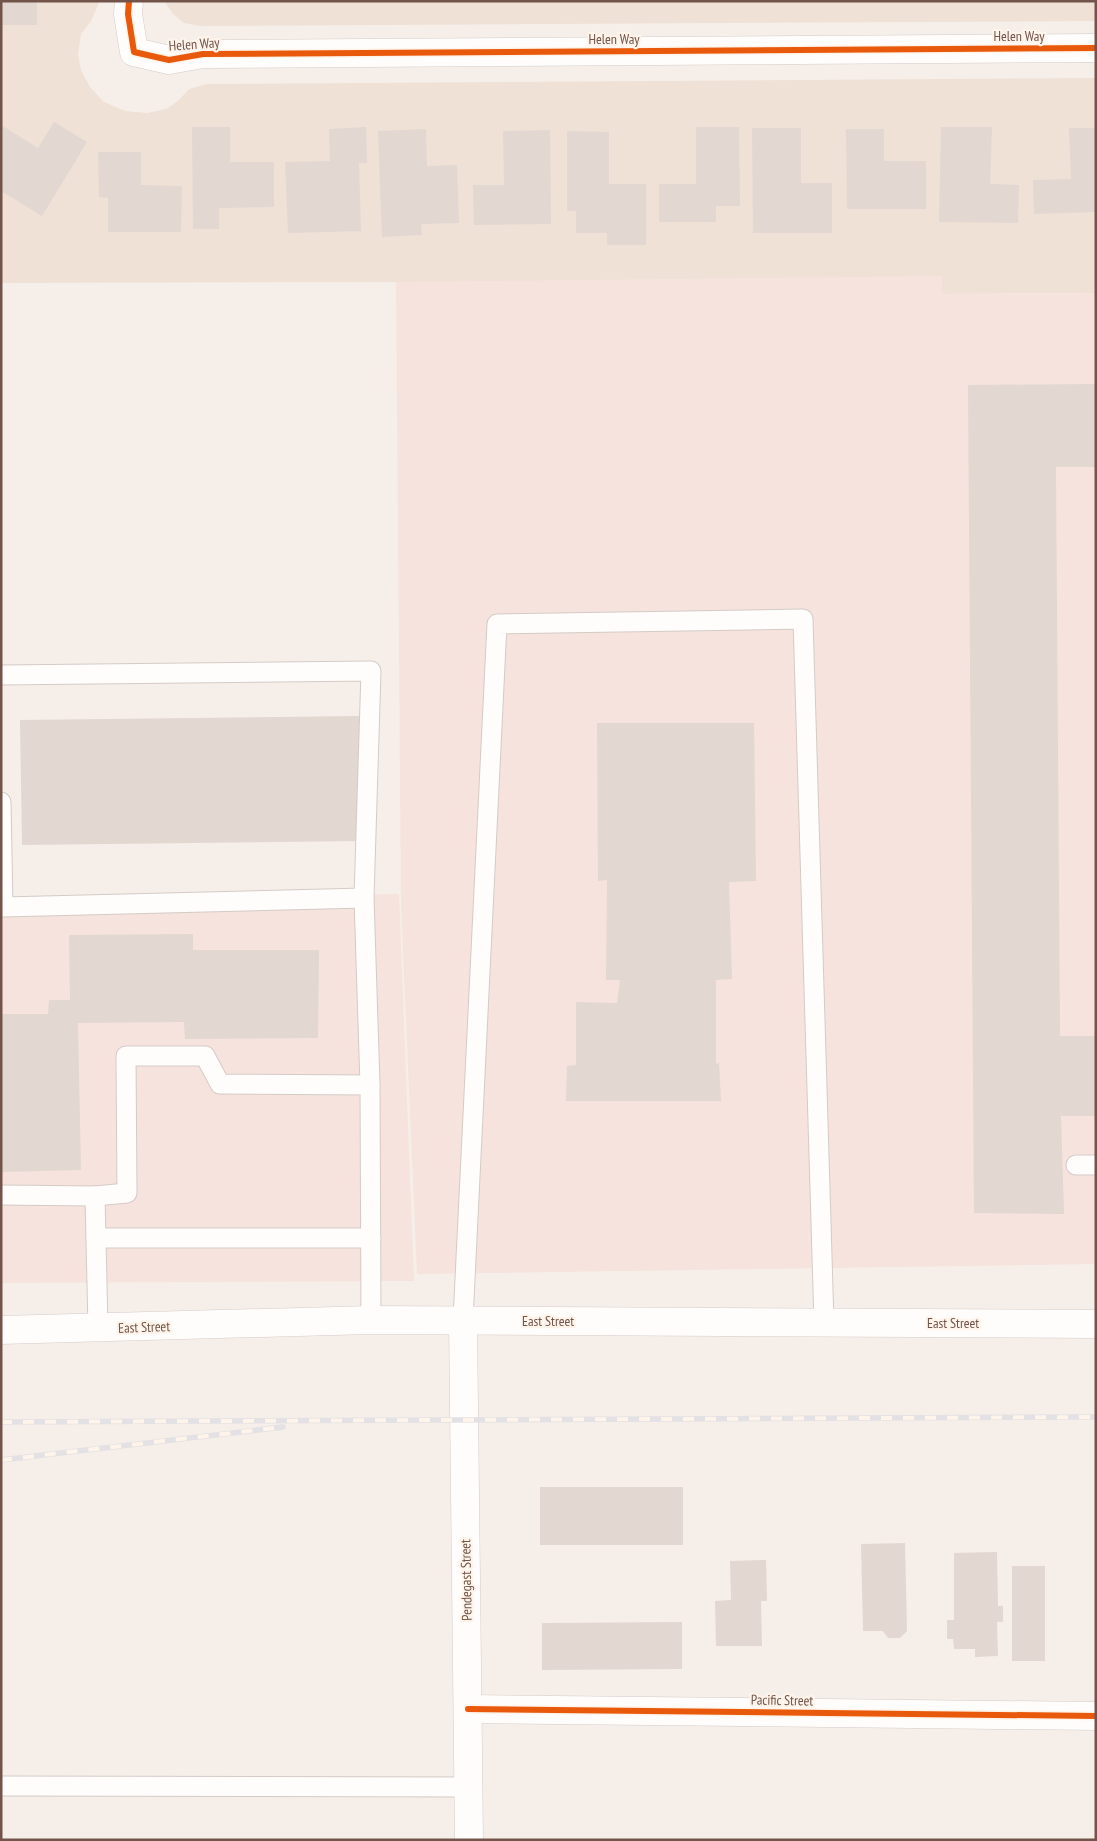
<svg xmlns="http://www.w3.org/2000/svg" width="1097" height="1841" font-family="'PT Sans Narrow',sans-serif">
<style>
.residential{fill:#efe1d6}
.commercial{fill:#f6e3dd}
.building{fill:#e2d7d1}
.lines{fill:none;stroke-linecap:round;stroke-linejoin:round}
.lane-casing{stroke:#d4cbc6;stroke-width:21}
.street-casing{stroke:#d4cbc6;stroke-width:29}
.secondary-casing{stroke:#d5cbc6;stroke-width:29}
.lane{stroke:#fefdfc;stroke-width:19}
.street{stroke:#fefdfc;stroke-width:28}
.secondary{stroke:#fefdfc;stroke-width:28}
.rail-casing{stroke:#e3e1e4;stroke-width:5.5}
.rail{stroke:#fef4ea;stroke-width:4;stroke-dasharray:11;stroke-linecap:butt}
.cycleway-casing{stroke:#fef4ea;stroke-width:9}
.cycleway{stroke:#e8590c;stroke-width:6}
.labels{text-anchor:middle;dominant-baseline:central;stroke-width:4.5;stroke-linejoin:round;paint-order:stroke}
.street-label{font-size:14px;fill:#72544a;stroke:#fef4ea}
</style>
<rect width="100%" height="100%" fill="#f6efe9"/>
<g class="residential">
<polygon points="1,1 100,1 91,21 81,34 78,55 81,70 90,87 104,102 125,111 147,113 166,109 178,101 189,89 207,84 1096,78 1096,293 941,294 396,282 1,283"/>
<polygon points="164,1 1096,1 1096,21 201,26 184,23 173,14"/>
</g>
<g class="commercial">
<polygon points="942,276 942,294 1096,293 1096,1264 417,1274 401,905 396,282"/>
<polygon points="399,894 414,1281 1,1283 1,901"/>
</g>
<g class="building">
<rect x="1" y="1" width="36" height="24"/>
<polygon points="54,122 87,142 42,216 1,191 1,125 38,148"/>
<polygon points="192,127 230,127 230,162 274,162 274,207 219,208 219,229 193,229"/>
<polygon points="366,127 367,163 359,163 361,231 288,233 285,162 330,161 329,129"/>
<polygon points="696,127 739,127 740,206 716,206 716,222 659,222 659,184 696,184"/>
<polygon points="941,127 992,127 990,184 1019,185 1018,223 939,222"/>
<polygon points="752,128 801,128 801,183 832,183 832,233 753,233"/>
<polygon points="1069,128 1096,128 1096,212 1034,214 1033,180 1071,179"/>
<polygon points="426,129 427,166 457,165 459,223 421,224 422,235 382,237 378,131"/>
<polygon points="846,129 884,129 884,161 926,161 926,209 847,209"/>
<polygon points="550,130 551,224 474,225 473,185 504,185 503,131"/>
<polygon points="567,131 609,132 609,184 646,184 646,245 607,245 607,233 576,233 576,211 567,211"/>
<polygon points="98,152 141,152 141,185 182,186 181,232 108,232 108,198 99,197"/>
<polygon points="1096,384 1096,467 1056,467 1060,1036 1096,1036 1096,1116 1061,1116 1064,1214 974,1213 968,385"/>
<polygon points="362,716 362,841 22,845 20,720"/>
<polygon points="597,723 754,723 756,881 729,882 732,979 716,980 716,1064 719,1063 721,1101 566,1101 567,1066 576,1065 576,1002 617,1003 620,980 606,980 607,880 598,881"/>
<polygon points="193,934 193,950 319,950 318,1038 185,1039 184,1022 78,1023 81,1170 1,1172 1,1014 48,1014 49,1000 70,1000 69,935"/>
<rect x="540" y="1487" width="143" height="58"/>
<polygon points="905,1543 907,1631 900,1638 888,1638 883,1631 863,1631 861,1544"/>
<polygon points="997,1552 998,1606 1003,1606 1003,1622 997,1622 998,1656 975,1657 975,1649 954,1649 953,1639 947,1639 947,1620 954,1620 954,1553"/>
<polygon points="766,1560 767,1601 761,1601 762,1646 716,1646 715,1601 731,1600 730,1561"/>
<rect x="1012" y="1566" width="33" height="95"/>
<polygon points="682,1622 682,1669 542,1670 542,1623"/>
</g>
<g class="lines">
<g class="lane-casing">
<g id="lane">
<polyline points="1,675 371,671 364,898 370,1085"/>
<polyline points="1,802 3,907 364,898"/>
<polyline points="1076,1165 1096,1165"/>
<polyline points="1,1195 95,1196 98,1328"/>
<polyline points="95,1196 127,1193 126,1056 205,1056 220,1084 370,1085 371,1320"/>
<polyline points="96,1238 371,1238"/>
<polyline points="463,1320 497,624 803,619 824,1323"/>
<polyline points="1,1786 469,1787"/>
</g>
</g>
<g class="street-casing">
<g id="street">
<polyline points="129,1 128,14 134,52 169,60 203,54 1096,48"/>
<polyline points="463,1320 469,1840"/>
<polyline points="468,1709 1096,1716"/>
</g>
</g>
<g class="secondary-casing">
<polyline id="secondary" points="1,1330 371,1320 1096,1324"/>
</g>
<use href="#lane" class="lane"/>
<use href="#street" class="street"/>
<use href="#secondary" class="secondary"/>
<g class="rail-casing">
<g id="rail">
<polyline points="1,1422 1096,1417"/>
<polyline points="1,1460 283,1427"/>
</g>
</g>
<use href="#rail" class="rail"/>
<g class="cycleway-casing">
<g id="cycleway">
<polyline points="129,1 128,14 134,52 169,60 203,54 1096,48"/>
<polyline points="468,1709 1096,1716"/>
</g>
</g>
<use href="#cycleway" class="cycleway"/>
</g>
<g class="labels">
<g class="street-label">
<text x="1019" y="36">Helen Way</text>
<text x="614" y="39">Helen Way</text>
<text transform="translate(194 44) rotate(-4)">Helen Way</text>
<text x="548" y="1321">East Street</text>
<text x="953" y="1323">East Street</text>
<text transform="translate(144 1327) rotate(-2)">East Street</text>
<text transform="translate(466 1580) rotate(-91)">Pendegast Street</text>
<text transform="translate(782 1700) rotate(1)">Pacific Street</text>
</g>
</g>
<rect width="1097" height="1841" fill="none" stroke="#72544a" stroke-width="5"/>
</svg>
